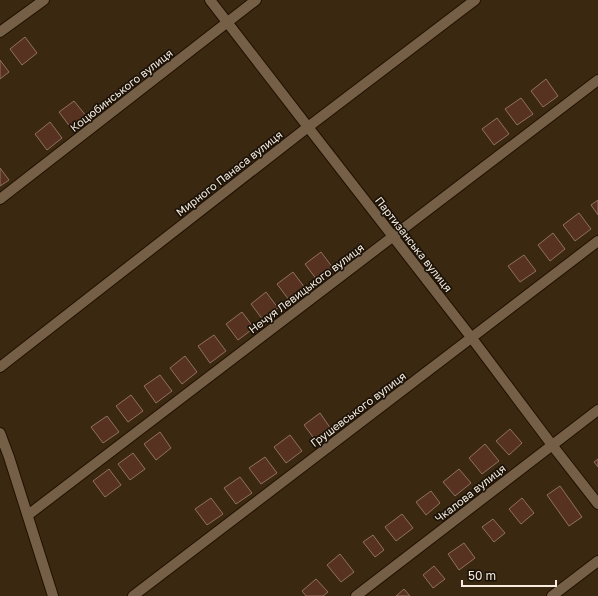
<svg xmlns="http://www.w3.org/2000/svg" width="598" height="596" font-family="'Golos Text',sans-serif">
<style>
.building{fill:#573220;stroke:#907162}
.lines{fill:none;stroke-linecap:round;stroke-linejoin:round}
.street-casing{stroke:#211000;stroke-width:12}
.street{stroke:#756047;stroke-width:10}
.labels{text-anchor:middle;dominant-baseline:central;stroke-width:3.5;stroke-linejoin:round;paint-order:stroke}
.street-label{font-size:11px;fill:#f8ecde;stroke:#1b1309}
</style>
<rect width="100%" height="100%" fill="#3b2811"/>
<g class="building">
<polygon points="25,37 37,53 22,65 10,49"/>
<polygon points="0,60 9,72 0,79"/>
<polygon points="546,79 558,96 543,107 531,91"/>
<polygon points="521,98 533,114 517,125 505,109"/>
<polygon points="74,101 87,117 71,128 59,112"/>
<polygon points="497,118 509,134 494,145 482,129"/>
<polygon points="50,122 62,138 47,150 35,134"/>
<polygon points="0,168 9,180 0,186"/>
<polygon points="598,200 598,215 591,205"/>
<polygon points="579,213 591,229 575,241 563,225"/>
<polygon points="553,233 565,249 550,261 538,245"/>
<polygon points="321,252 333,268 317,280 305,264"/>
<polygon points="524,255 536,271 520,282 508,266"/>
<polygon points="293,272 305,288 289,300 277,284"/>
<polygon points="266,292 278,308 263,320 251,304"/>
<polygon points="242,312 254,328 238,340 226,324"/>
<polygon points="214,335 226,351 210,363 198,346"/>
<polygon points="185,356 197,372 182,384 170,368"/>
<polygon points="160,375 172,391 156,403 144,386"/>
<polygon points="131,395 143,411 128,422 116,406"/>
<polygon points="320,413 331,429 316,441 304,425"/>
<polygon points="107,416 119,432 103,443 91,427"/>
<polygon points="510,429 522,443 509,455 496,441"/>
<polygon points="160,432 171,448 156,460 144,444"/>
<polygon points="290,435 302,451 286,463 274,447"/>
<polygon points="485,444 499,461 482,474 469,458"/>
<polygon points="133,453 145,469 130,480 118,464"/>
<polygon points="265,457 277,473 261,484 249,468"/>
<polygon points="598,459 598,467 594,462"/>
<polygon points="109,469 121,485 105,497 93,481"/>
<polygon points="459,469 471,483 455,496 443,482"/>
<polygon points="240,477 252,493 236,504 224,488"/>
<polygon points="560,486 582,517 569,526 547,495"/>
<polygon points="431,491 440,503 426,515 416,502"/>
<polygon points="211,498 223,514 207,525 195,509"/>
<polygon points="522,498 534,513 521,524 509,509"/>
<polygon points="402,514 413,528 396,541 385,527"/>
<polygon points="493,519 505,533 494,542 482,527"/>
<polygon points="373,535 384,550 375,557 363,542"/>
<polygon points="464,543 475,558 459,570 448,554"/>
<polygon points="340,554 354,572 341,582 327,565"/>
<polygon points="434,566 445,579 433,588 423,575"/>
<polygon points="316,579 328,592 323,596 306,596 302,591"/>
<polygon points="404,589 410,596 396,596"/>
</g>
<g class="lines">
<g class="street-casing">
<g id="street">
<polyline points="210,0 308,127 471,337 552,445 598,504"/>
<polyline points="0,32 44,0"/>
<polyline points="0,199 256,0"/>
<polyline points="0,367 308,127 475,0"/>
<polyline points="0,433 9,457 53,596"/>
<polyline points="28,515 598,80"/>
<polyline points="133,596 598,241"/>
<polyline points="356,596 598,410"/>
<polyline points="552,596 598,561"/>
</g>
</g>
<use href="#street" class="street"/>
</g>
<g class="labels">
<g class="street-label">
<text transform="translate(121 90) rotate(-38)">Коцюбинського вулиця</text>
<text transform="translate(229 173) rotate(-38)">Мирного Панаса вулиця</text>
<text transform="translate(414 244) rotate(52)">Партизанська вулиця</text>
<text transform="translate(306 288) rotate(-37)">Нечуя Левицького вулиця</text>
<text transform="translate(358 409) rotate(-37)">Грушевського вулиця</text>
<text transform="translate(470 493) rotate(-38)">Чкалова вулиця</text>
</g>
</g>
<path d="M462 580v6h94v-6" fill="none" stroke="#f8ecde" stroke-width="2"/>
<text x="468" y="580" font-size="12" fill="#f8ecde" stroke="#1b1309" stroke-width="3" paint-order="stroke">50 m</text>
</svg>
